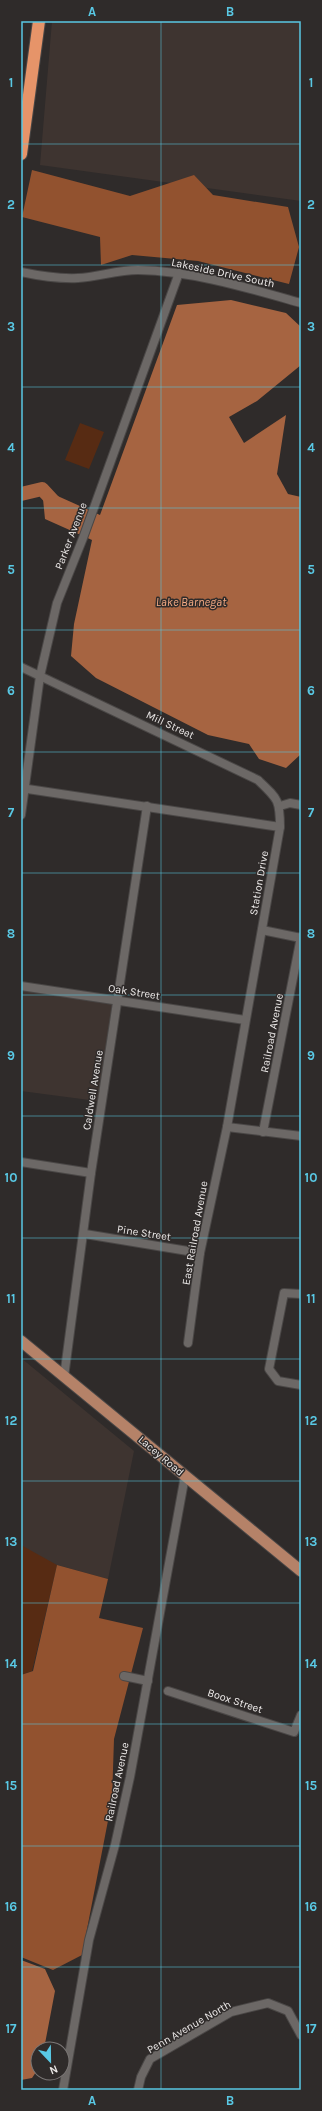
<svg xmlns="http://www.w3.org/2000/svg" width="322" height="2111" font-family="Karla,sans-serif">
<style>
.built{fill:#3e3430}
.green{fill:#572b13}
.forest{fill:#92522f}
.water{fill:#a66441}
.lines{fill:none;stroke-linecap:round;stroke-linejoin:round}
.river{stroke:#a66441;stroke-width:14}
.minor-casing{stroke:#4a4746;stroke-width:10}
.major-casing{stroke:#4a4746;stroke-width:13}
.highway-casing{stroke:#4a4746;stroke-width:14}
.minor{stroke:#6c6866;stroke-width:8}
.major{stroke:#b58268;stroke-width:11}
.highway{stroke:#e69469;stroke-width:12}
.grid{fill:none;stroke:#59c8e4;stroke-width:1;stroke-opacity:0.55}
.labels{text-anchor:middle;dominant-baseline:central;stroke-width:3;stroke-linejoin:round;paint-order:stroke}
.street-label{font-size:11px;fill:#edeae9;stroke:#2f2b2a}
.water-label{font-size:12px;font-style:italic;fill:#f5aa83;stroke:#2f2b2a}
.neatline{fill:none;stroke:#59c8e4;stroke-width:1.5}
.grid-label{font-size:13px;text-anchor:middle;font-weight:bold;fill:#59c8e4}
</style>
<rect width="100%" height="100%" fill="#2f2b2a"/>
<g class="built">
<polygon points="52,21 301,21 301,201 40,165"/>
<polygon points="21,988 114,1004 97,1101 21,1091"/>
<polygon points="21,1358 134,1451 108,1579 57,1565 33,1667 21,1664"/>
</g>
<g class="green">
<polygon points="80,423 104,432 89,469 65,460"/>
<polygon points="21,1545 57,1565 32,1671 21,1675"/>
</g>
<g class="forest">
<polygon points="32,170 130,196 194,175 213,195 288,207 299,247 289,284 198,261 132,255 101,265 100,237 22,217"/>
<polygon points="57,1565 108,1579 99,1618 143,1628 114,1739 112,1800 82,1955 53,1970 21,1957 21,1675 33,1671"/>
</g>
<g class="water">
<polygon points="231,300 286,313 301,327 301,365 257,401 229,417 244,443 286,415 277,474 288,494 301,497 301,754 286,768 259,759 249,744 208,735 96,678 71,656 74,624 92,540 45,519 42,489 100,515 177,305"/>
<polygon points="21,1960 45,1969 55,1991 44,2049 38,2049 38,2069 32,2078 21,2080"/>
</g>
<g class="lines">
<polyline class="river" points="21,494 42,489 55,503"/>
<g class="minor-casing">
<g id="minor">
<path d="M 21,272 C 40,276 59,279 78,278 C 98,277 117,270 138,270 C 193,271 248,288 301,303"/>
<path d="M 21,667 L 258,780 C 278,799 280,800 280,827 L 227,1127 L 200,1253 L 188,1343"/>
<polyline points="21,788 280,827"/>
<polyline points="280,806 290,803 301,805"/>
<polyline points="21,815 40,676 57,603 83,538 179,273"/>
<polyline points="262,930 301,938"/>
<polyline points="21,986 245,1020"/>
<polyline points="227,1127 301,1136"/>
<polyline points="263,1132 301,937"/>
<polyline points="21,1162 91,1173"/>
<polyline points="85,1234 200,1253"/>
<polyline points="301,1294 284,1293 269,1369 278,1381 301,1385"/>
<polyline points="64,1377 91,1173 147,806"/>
<polyline points="124,1676 148,1681"/>
<polyline points="168,1691 294,1732 301,1715"/>
<polyline points="63,2090 89,1940 115,1845 130,1777 185,1476"/>
<polyline points="138,2090 141,2077 150,2059 231,2012 268,2003 288,2011 301,2035"/>
</g>
</g>
<g class="major-casing">
<polyline id="major" points="21,1341 301,1571"/>
</g>
<g class="highway-casing">
<polyline id="highway" points="21,154 39,21"/>
</g>
<use href="#minor" class="minor"/>
<use href="#major" class="major"/>
<use href="#highway" class="highway"/>
</g>
<path class="grid" d="M 161,21 L 161,2090M 21,144 L 301,144M 21,265 L 301,265M 21,387 L 301,387M 21,508 L 301,508M 21,630 L 301,630M 21,752 L 301,752M 21,873 L 301,873M 21,995 L 301,995M 21,1116 L 301,1116M 21,1238 L 301,1238M 21,1359 L 301,1359M 21,1481 L 301,1481M 21,1603 L 301,1603M 21,1724 L 301,1724M 21,1846 L 301,1846M 21,1967 L 301,1967"/>
<g class="labels">
<g class="street-label">
<text transform="translate(223 273) rotate(12)">Lakeside Drive South</text>
<text transform="translate(71 536) rotate(-69)">Parker Avenue</text>
<text transform="translate(170 725) rotate(25)">Mill Street</text>
<text transform="translate(259 883) rotate(-80)">Station Drive</text>
<text transform="translate(134 992) rotate(9)">Oak Street</text>
<text transform="translate(272 1033) rotate(-79)">Railroad Avenue</text>
<text transform="translate(93 1090) rotate(-81)">Caldwell Avenue</text>
<text transform="translate(144 1233) rotate(9)">Pine Street</text>
<text transform="translate(195 1233) rotate(-80)">East Railroad Avenue</text>
<text transform="translate(161 1456) rotate(40)">Lacey Road</text>
<text transform="translate(235 1701) rotate(18)">Boox Street</text>
<text transform="translate(117 1782) rotate(-78)">Railroad Avenue</text>
<text transform="translate(189 2027) rotate(-30)">Penn Avenue North</text>
</g>
<g class="water-label">
<text x="191" y="602">Lake Barnegat</text>
</g>
</g>
<rect width="322" height="2111" fill="none" stroke="#2f2b2a" stroke-width="44"/>
<g transform="translate(50 2061) rotate(158)"><circle r="19" fill="#2f2b2a" stroke="#7b7776"/>
<path d="M0-3L7 15L0 10L-7 15Z" fill="#59c8e4"/>
<text y="-6" font-size="11" font-weight="bold" text-anchor="middle" fill="#edeae9">N</text>
</g>
<rect x="22" y="22" width="278" height="2067" class="neatline"/>
<g class="grid-label">
<text x="92" y="16">A</text>
<text x="230" y="16">B</text>
<text x="11" y="87">1</text>
<text x="311" y="87">1</text>
<text x="11" y="209">2</text>
<text x="311" y="209">2</text>
<text x="11" y="331">3</text>
<text x="311" y="331">3</text>
<text x="11" y="452">4</text>
<text x="311" y="452">4</text>
<text x="11" y="574">5</text>
<text x="311" y="574">5</text>
<text x="11" y="695">6</text>
<text x="311" y="695">6</text>
<text x="11" y="817">7</text>
<text x="311" y="817">7</text>
<text x="11" y="938">8</text>
<text x="311" y="938">8</text>
<text x="11" y="1060">9</text>
<text x="311" y="1060">9</text>
<text x="11" y="1182">10</text>
<text x="311" y="1182">10</text>
<text x="11" y="1303">11</text>
<text x="311" y="1303">11</text>
<text x="11" y="1425">12</text>
<text x="311" y="1425">12</text>
<text x="11" y="1546">13</text>
<text x="311" y="1546">13</text>
<text x="11" y="1668">14</text>
<text x="311" y="1668">14</text>
<text x="11" y="1790">15</text>
<text x="311" y="1790">15</text>
<text x="11" y="1911">16</text>
<text x="311" y="1911">16</text>
<text x="11" y="2033">17</text>
<text x="311" y="2033">17</text>
<text x="92" y="2105">A</text>
<text x="230" y="2105">B</text>
</g>
</svg>
